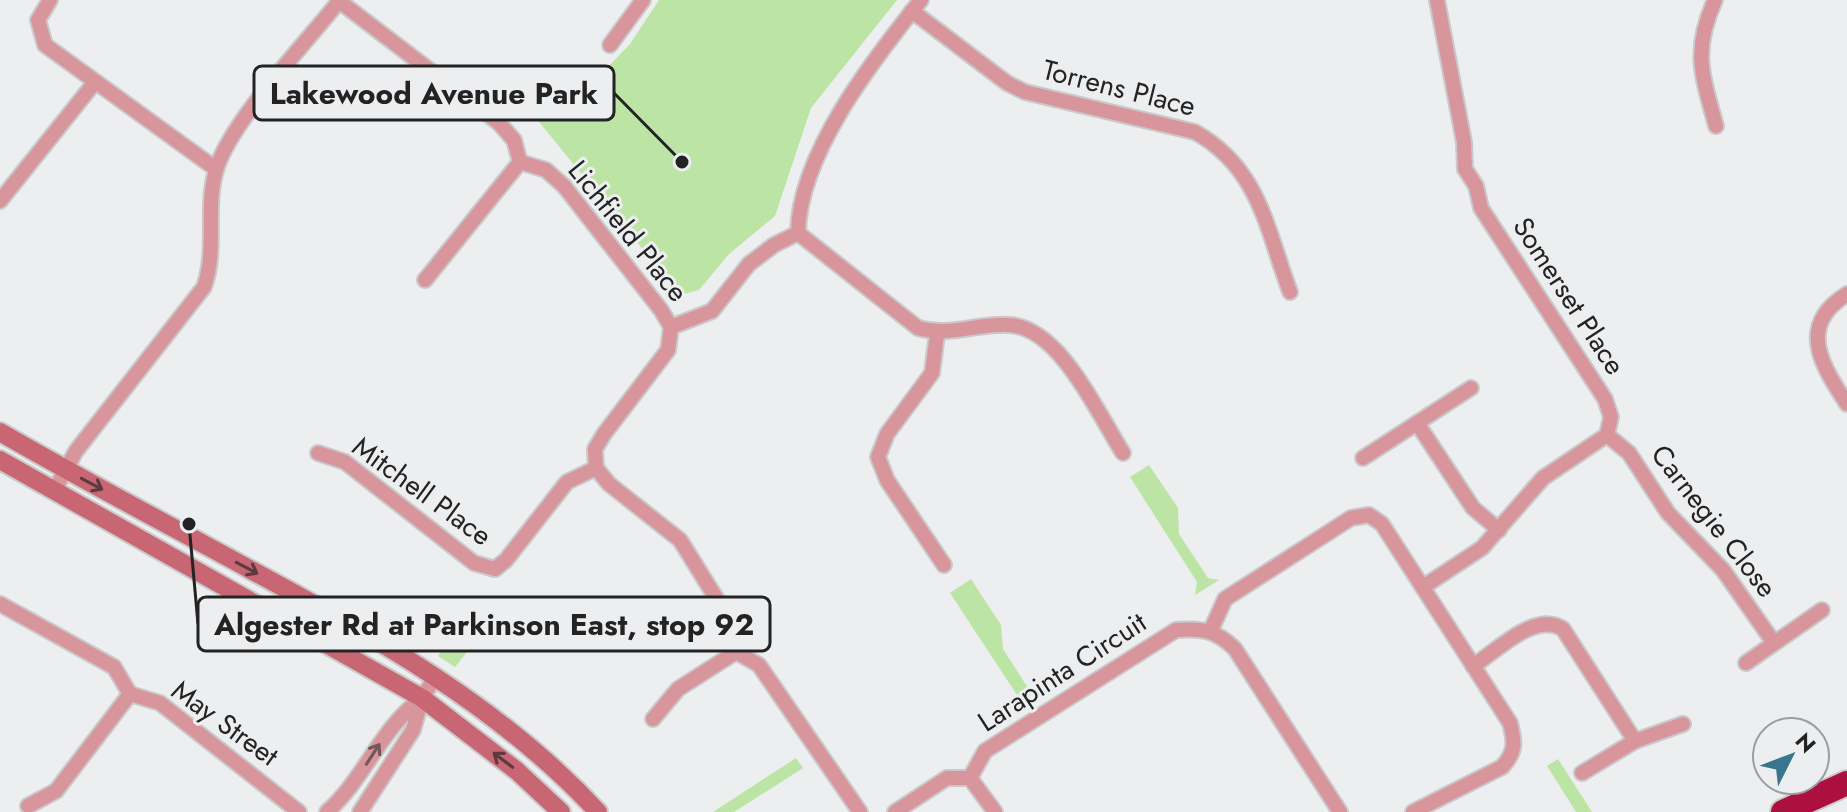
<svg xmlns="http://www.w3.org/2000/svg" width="1847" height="812" font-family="Jost,sans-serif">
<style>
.green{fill:#bce5a5}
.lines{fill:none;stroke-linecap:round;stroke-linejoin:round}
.street-casing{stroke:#c9c9ca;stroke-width:18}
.secondary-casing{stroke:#c9c9ca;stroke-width:22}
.highway-casing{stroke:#c9c9ca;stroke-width:28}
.street{stroke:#d9959c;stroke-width:14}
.secondary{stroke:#c86674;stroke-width:18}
.highway{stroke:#ab103f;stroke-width:24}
.oneway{stroke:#5d3a40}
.oneway2{stroke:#75565a}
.labels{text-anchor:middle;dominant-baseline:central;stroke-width:6;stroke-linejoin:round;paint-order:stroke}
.street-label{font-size:28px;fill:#232324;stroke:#edeeef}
.leader{fill:none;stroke:#232324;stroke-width:3}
.callout-dot{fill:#232324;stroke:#edeeef;stroke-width:3}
.callout{fill:#edeeef;stroke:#232324;stroke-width:3}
.callout-label{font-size:30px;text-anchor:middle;font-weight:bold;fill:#232324}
</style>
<rect width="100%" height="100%" fill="#edeeef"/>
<g class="green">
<polygon points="659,0 897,0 811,108 775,216 729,254 699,290 680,295 522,101 607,68 630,44"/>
<polygon points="1149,465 1178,508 1179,534 1208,578 1219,580 1195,595 1197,582 1130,477"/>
<polygon points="971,579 1001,625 1003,649 1032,694 1021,701 950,593"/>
<polygon points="457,631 474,643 455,667 438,656"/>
<polygon points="796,758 803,768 734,812 713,812"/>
<polygon points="1558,759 1592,812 1576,812 1547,766"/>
</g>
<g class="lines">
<g class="street-casing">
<g id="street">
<polyline points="50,0 38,20 45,45 216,169"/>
<path d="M 921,0 C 873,60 799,154 798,233 L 918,328 C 950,337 978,323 1009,325 C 1060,327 1098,414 1123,453"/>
<path d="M 1715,0 C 1692,51 1702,75 1716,126"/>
<polyline points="339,1 499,123 514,140 520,162 546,170 564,186 661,310 671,327 668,350 604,434 595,449 596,468 609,484 680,540 731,622 736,652 759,665 860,812"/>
<path d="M 912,11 L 1007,83 L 1025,92 L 1195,132 C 1259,168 1266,227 1290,292"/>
<polyline points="610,45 643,0"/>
<polyline points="0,201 95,82"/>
<polyline points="425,280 520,162"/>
<path d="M 1847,294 C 1796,326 1822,366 1847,404"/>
<polyline points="671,327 712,311 749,264 774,245 798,233"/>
<polyline points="937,334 932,373 887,434 878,457 887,480 944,565"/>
<polyline points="1417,423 1473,508 1499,530"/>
<polyline points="1607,435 1629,453 1668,513 1723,570 1774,643"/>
<polyline points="318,453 345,462 474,563 495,569 506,560 567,482 596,468"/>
<polyline points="1363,458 1471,388"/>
<path d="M 54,491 L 76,451 L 204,287 C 218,248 204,206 217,167 C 233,119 306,43 340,0"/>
<polyline points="1423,587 1482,548 1543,478 1607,435 1611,417 1605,399 1481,208 1476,186 1465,169 1464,142 1437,0"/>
<polyline points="0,604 114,667 130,694 160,703 299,812"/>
<path d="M 1211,630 L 1225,599 L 1351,518 L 1369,515 L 1382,524 L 1510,723 C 1515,742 1516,752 1502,767 L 1413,812"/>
<polyline points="1746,663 1822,610"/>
<path d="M 1473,666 C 1498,650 1535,611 1563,629 L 1635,741"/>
<polyline points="653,719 678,689 736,652"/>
<polyline points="1582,773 1635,741 1683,724"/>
<path d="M 970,778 L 985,751 L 1176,630 C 1202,628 1216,630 1235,649 L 1340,812"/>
<polyline points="970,778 995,812"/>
<polyline points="28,806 56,791 130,694"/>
<path d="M 327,812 C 365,778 380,729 422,698"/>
<polyline points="360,812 413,730 422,698 436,676"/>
<polyline points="895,812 947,778 970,778"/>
</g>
</g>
<g class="secondary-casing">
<g id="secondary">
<path d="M 0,432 C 83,480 167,524 251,570 C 375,637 501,707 598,812"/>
<polyline points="0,460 422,698 517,771 561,812"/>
</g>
</g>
<g class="highway-casing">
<polyline id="highway" points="1783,812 1847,783"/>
</g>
<use href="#street" class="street"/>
<use href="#secondary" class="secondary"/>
<use href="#highway" class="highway"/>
</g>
<defs><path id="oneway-shaft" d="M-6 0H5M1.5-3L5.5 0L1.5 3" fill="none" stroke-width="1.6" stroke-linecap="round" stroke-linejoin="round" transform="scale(2)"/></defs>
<g class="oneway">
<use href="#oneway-shaft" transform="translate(92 484) rotate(28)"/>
<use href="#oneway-shaft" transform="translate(247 568) rotate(28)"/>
<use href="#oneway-shaft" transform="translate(503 760) rotate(-143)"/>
</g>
<use class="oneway2" href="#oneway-shaft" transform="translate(373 754) rotate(-57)"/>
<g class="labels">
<g class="street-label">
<text transform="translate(1119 88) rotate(14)">Torrens Place</text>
<text transform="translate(628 231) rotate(51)">Lichfield Place</text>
<text transform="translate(1569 296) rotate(57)">Somerset Place</text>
<text transform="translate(422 491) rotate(36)">Mitchell Place</text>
<text transform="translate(1714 521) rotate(52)">Carnegie Close</text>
<text transform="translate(1062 672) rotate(-33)">Larapinta Circuit</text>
<text transform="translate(225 723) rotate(36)">May Street</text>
</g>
</g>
<path class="leader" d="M682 162L614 93M189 524L198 624"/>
<g class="callout-dot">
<circle cx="682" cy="162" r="8"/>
<circle cx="189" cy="524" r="8"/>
</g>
<g class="callout">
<rect x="254" y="66" width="360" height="54" rx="8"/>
<rect x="198" y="597" width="572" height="54" rx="8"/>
</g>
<g class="callout-label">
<text x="434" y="104">Lakewood Avenue Park</text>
<text x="484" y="635">Algester Rd at Parkinson East, stop 92</text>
</g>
<g transform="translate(1791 756) rotate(48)"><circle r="38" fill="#edeeef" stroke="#9c9d9e" stroke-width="2"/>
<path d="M0-6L14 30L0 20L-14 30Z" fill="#39758d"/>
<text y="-12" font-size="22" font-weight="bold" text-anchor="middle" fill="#232324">N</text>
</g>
</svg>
